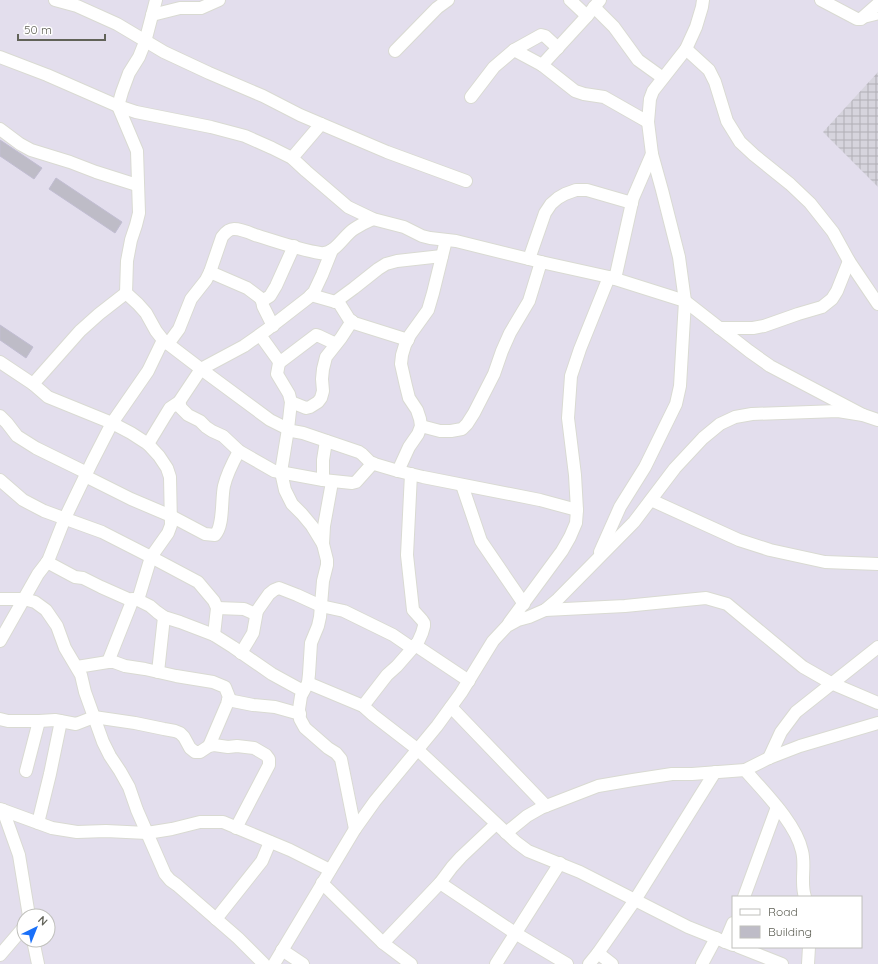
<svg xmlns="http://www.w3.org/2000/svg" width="878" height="964" font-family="Quicksand,sans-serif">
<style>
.industrial{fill:url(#industrial-grid)}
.building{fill:#bebcc7;stroke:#c1bdd2}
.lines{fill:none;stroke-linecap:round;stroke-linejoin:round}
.lane-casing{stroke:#d9dad2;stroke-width:9}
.street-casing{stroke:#d9dad2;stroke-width:14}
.lane{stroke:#fff;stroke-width:7}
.street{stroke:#fff;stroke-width:12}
</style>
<defs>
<pattern id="industrial-grid" width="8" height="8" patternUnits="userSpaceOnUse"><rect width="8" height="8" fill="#d6d4dd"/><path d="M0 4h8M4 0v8" fill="none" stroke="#b1afb6"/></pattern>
</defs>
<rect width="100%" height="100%" fill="#e3deed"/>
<polygon class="industrial" points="878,72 878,187 823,132"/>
<g class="building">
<polygon points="0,140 42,168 34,179 0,156"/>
<polygon points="56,178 122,222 115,233 49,189"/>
<polygon points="0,325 33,347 26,358 0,340"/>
</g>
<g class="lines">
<g class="lane-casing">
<polyline id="lane" points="865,19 878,16"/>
</g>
<g class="street-casing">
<g id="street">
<polyline points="55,0 77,6 117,24 164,52 209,73 263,96 300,115 387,152 466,181"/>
<polyline points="156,0 145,42 139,57 129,73 122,92 118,106 137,151 139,213 136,225 131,240 127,261 126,293 138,304 146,313 156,331 163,340 201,369 270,420 292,431 303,433 359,452 362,454 371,463 398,471 423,477 540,500 577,510"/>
<polyline points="570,0 587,16"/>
<polyline points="821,0 857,19 861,19 878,4"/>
<polyline points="594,7 614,27 638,60 663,78"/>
<polyline points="152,15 180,8 201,8 219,0"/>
<polyline points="686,49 709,70 715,82 727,121 740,142 754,155 790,184 810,203 833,232 849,261 878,304"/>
<polyline points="514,50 542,65 575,91 584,94 604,97 648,122"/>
<polyline points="395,51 437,8 448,0"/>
<polyline points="0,57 47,75 118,106 136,112 211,127 245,136 272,148 292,158 306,171 348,207 373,219 404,227 422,236 430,238 456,241 541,262 609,277 685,301 749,351 770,366 863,415"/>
<polyline points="542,65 587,16 600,0"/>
<polyline points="471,97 494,67 514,50 541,35 545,36 558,48"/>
<polyline points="0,129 20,144 31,150 70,162 96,172 137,185"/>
<polyline points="292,158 321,124"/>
<polyline points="529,259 545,213 551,204 558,198 565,194 576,190 587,190 632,203"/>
<polyline points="210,272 247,288 259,297 262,300 263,306 273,326"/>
<polyline points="615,279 633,198 652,154"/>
<polyline points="311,295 339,303 349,319 354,323 408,340"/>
<polyline points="262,301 270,296 276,286 294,246"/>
<polyline points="335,302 354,288 378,269 386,264 397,261 442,256"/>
<polyline points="719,328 753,328 764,326 798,314 822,307 832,299 837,291 849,261"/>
<polyline points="260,335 278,360 279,363 277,374 289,394 291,402 288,429 281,472 285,490 292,504 302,514 312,526 323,544"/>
<path d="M 168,344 L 179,329 L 191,299 L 206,280 L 210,272 L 222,237 C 225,233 229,229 234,229 C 241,229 248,232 255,235 C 275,241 300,250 320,253 C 335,255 343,236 354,229 C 360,225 366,222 373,219"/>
<polyline points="0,362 33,384 48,397 112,423 131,433 148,444 159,456 167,468 170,477 171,525 168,533 151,557 138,600"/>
<polyline points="279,363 316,335 319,336 336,344"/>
<polyline points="33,384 80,331 99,314 126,293"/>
<polyline points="179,402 181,408 188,415 200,421 206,427 212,431 223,436 239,451 274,471 323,480 352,483 356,482 373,463"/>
<polyline points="291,402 306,408 310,407 318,402 321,398 323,391 322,379 323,369 326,357 341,338 352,321"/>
<polyline points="0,416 7,423 17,436 36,448 87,473"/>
<polyline points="421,426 440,431 451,431 462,429 467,424 474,413 494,374 502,351 510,333 529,301 541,262"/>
<polyline points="148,444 165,416 170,408 179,402 201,369 244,346 268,329 308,298 314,292 322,275 332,250"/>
<polyline points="398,471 409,447 418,434 421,426 420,419 417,410 409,398 406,386 401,364 402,355 405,345 410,335 428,310 433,293 446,240"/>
<path d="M 85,476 L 131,499 L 171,516 L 205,534 L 215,535 C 224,526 221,500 224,486 C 227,473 233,462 239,451"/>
<polyline points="0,480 23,500 44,511 102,532 151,557 198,582 214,601 217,608 214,635"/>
<polyline points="323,480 323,460 326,441"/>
<polyline points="332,482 324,526 323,544 327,560 327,565 323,581 320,617 318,626 311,643 309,674 308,683 301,696 299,709 300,719 305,728 328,748 336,753 341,759 355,829"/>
<polyline points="462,485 481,541 524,604"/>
<polyline points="651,500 739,540 770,550 825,562 878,564"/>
<polyline points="600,552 620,507 645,467 676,404 680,386 685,301 679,257 662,190 652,154 648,122 650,99 653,91 686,49 696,27 702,7 703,0"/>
<polyline points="47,562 75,577 83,578 101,587 128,599 138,600 150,606 157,612 164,617 180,622 214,635 233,647 272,674 303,691"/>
<polyline points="0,599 24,599 35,602 46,610 57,626 65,648 81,675 85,692 103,742 110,756 120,771 129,787 137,810 165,874 170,880 177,885 238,938 264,964"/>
<polyline points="217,608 244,609 253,613 257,611"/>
<polyline points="545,610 625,606 706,598 727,604 803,667 831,683 878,703"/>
<polyline points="509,623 562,551 570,537 576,523 577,510 575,475 568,418 571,376 580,349 609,277"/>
<polyline points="0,641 38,574 48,561 65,518 92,462 112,423 148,371 163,340"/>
<polyline points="415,645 469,681"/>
<polyline points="241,653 253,633 257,611 269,594 274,590 279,588 297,595 321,606 344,611 393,635 412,648"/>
<polyline points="108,662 133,599"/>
<polyline points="77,667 108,662 114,662 125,666 145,669 176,676 213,682 225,687 229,697 227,704 209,746"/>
<polyline points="158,672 164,617"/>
<polyline points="308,683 363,706 373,715 417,749 516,842 528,851 580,872 688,927 733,945"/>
<polyline points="228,700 253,705 275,707 300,714"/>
<polyline points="363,706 387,675 397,666 418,642 422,633 424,626 424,623 422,620 413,610 407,555 411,474"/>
<polyline points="451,707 546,806"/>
<polyline points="0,719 8,721 39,721 55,720 76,724 94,717 135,723 164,729 175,731 180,733 184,737 190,748 195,752 200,752 209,746 214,745 228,747 237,746 254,748 266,755 269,759 269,765 236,828"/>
<polyline points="769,758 781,732 796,712 878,647"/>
<path d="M 745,770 C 764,792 796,823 802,851 C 806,866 800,882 805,897"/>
<polyline points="26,771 39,721"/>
<polyline points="0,809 52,828 77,832 106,831 147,833 172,829 200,822 223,822 290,850 330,870"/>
<polyline points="3,810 19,855 29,916"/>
<polyline points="38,823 50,774 61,721"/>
<polyline points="506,833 527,816 541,808 598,786 633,780 672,774 692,774 745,770 769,758 800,746 878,723"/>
<polyline points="322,883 383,943 411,964"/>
<polyline points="440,883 515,933 567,964"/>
<polyline points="744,897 777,807"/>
<polyline points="216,919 262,861 270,842"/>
<polyline points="33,940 38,964"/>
<polyline points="725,942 733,923"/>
<polyline points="383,943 440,883 452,867 461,857 496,824"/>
<polyline points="739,947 782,964"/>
<polyline points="282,950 303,964"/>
<polyline points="598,953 612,964"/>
<polyline points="0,955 24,927"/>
<polyline points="274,964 355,829 375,801 437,726 461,693 493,641 507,626 518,620 529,617 545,610 558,599 634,522 675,468 703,438 720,424 735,417 752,414 838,411 863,415 878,420"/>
<polyline points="496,964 560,863"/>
<polyline points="589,964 598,953 635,900 715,772"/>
<polyline points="702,964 716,938"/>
<polyline points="808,964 809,947"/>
</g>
</g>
<use href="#lane" class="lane"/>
<use href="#street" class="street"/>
</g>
<rect x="732" y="896" width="130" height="52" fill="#ffffff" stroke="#c0c0bc"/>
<rect x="740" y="909" width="20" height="6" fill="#ffffff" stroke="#c0c0bc"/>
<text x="768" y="916" font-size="12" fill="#616258">Road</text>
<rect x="740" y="926" width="20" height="12" fill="#bebcc7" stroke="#c0c0bc"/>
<text x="768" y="936" font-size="12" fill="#616258">Building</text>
<g transform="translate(36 928) rotate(43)"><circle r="19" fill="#ffffff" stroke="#c0c0bc"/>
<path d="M0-3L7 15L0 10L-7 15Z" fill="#1970f9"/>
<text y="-6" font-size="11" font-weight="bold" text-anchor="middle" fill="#616258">N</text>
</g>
<path d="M18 34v6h87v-6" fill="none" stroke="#616258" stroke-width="2"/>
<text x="24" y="34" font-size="12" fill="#616258" stroke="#ffffff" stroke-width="3" paint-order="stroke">50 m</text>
</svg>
